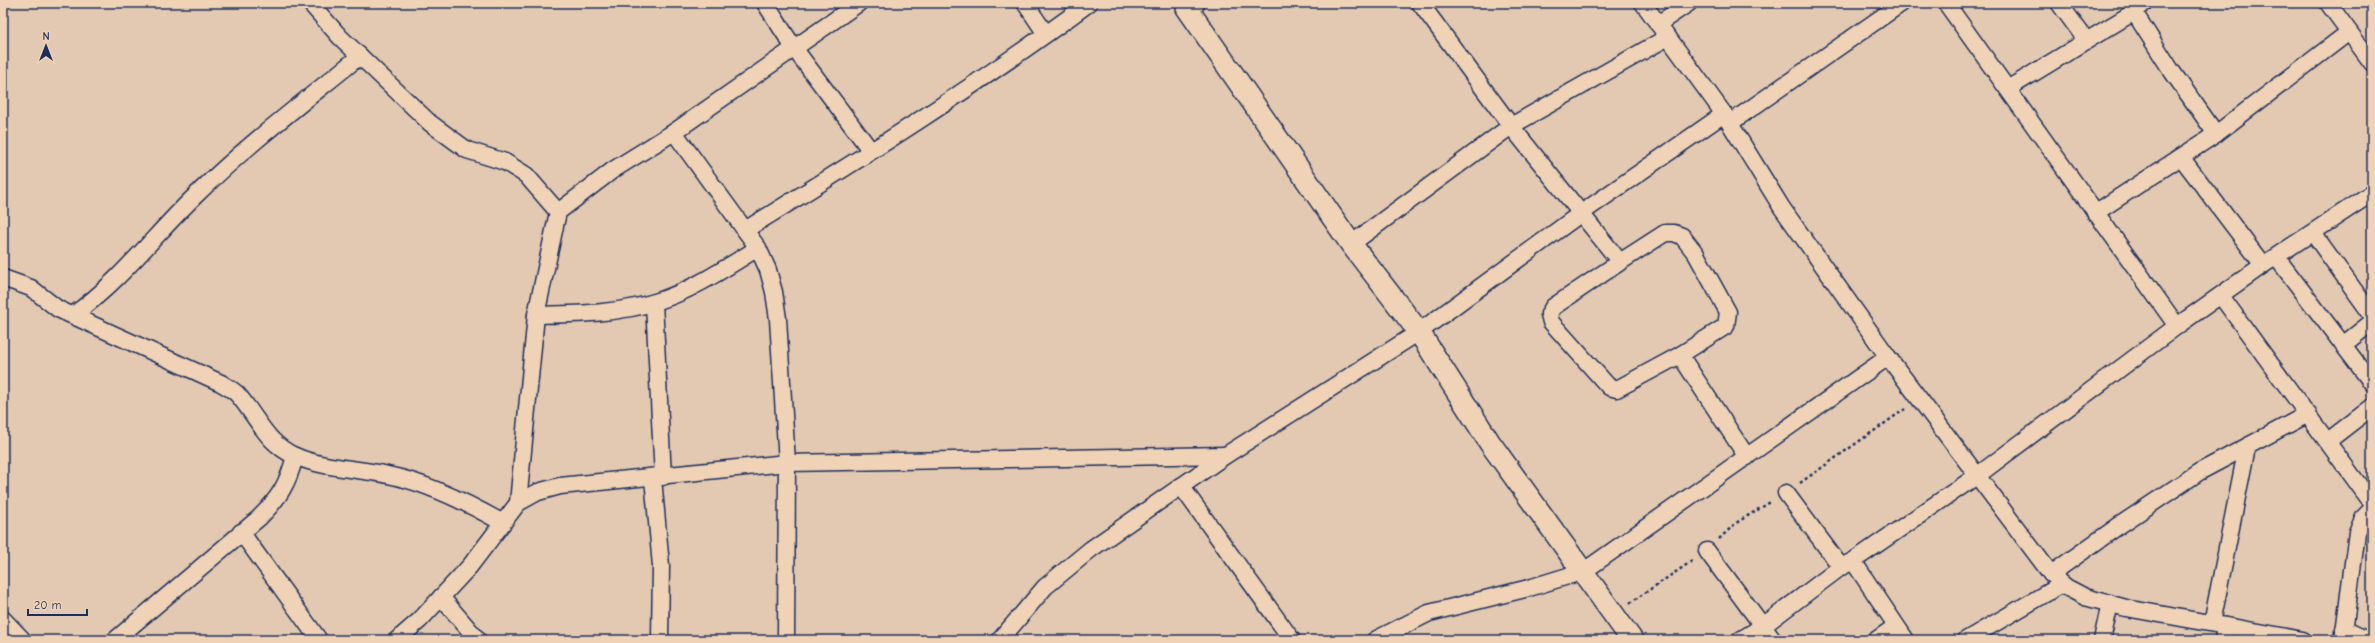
<svg xmlns="http://www.w3.org/2000/svg" width="2375" height="643" font-family="'Comic Neue',sans-serif">
<style>
.lines{fill:none;stroke-linecap:round;stroke-linejoin:round}
.minor-casing{stroke:#1b2f5e;stroke-width:19}
.tertiary-casing{stroke:#1b2f5e;stroke-width:24}
.path{stroke:#1b2f5e;stroke-width:2.5;stroke-dasharray:3 3;stroke-linecap:butt}
.minor{stroke:#f0d3b6;stroke-width:16}
.tertiary{stroke:#f0d3b6;stroke-width:21}
</style>
<rect width="100%" height="100%" fill="#e3c9b1"/>
<filter id="ink" filterUnits="userSpaceOnUse"><feTurbulence type="fractalNoise" baseFrequency=".025" numOctaves="2"/><feDisplacementMap in="SourceGraphic" scale="8" xChannelSelector="R" yChannelSelector="G"/><feConvolveMatrix kernelMatrix="1 2 1 2 8 2 1 2 1" color-interpolation-filters="sRGB"/></filter>
<g filter="url(#ink)">
<g class="lines">
<g class="minor-casing">
<g id="minor">
<polyline points="310,3 340,37 430,123 467,150 505,162 526,175 558,212"/>
<polyline points="765,3 794,48 871,151"/>
<polyline points="1025,3 1046,34"/>
<polyline points="1420,3 1511,126 1620,262 1553,307 1549,314 1551,322 1609,387 1617,389 1680,355 1726,326 1728,312 1696,254 1682,236 1674,233 1665,233 1620,262"/>
<polyline points="1643,3 1724,114 1782,208 1888,357 2051,574 2066,587 2085,597 2126,608 2303,640"/>
<polyline points="1946,3 2177,326"/>
<polyline points="2059,3 2086,40"/>
<polyline points="2328,3 2372,63"/>
<polyline points="2134,12 2171,70 2216,134"/>
<polyline points="1658,24 1689,3"/>
<polyline points="2009,88 2134,12 2144,3"/>
<polyline points="1730,123 1902,3"/>
<polyline points="2181,157 2263,265"/>
<polyline points="2095,213 2216,134 2349,32"/>
<path d="M 745,230 C 862,158 978,85 1089,3"/>
<polyline points="2313,233 2372,315"/>
<polyline points="1351,244 1511,126 1668,37"/>
<polyline points="2277,258 2372,383"/>
<path d="M 3,278 L 31,288 L 58,309 L 221,383 C 227,387 234,390 238,395 C 258,418 266,443 295,456 C 325,469 357,468 388,475 C 428,483 468,503 503,523"/>
<polyline points="2221,296 2372,503"/>
<polyline points="654,303 663,477"/>
<path d="M 73,315 C 121,281 155,234 197,194 C 248,144 305,101 360,56"/>
<path d="M 536,315 C 575,314 617,314 655,302 C 692,291 725,268 758,248"/>
<polyline points="2343,345 2372,322"/>
<polyline points="1680,355 1747,457"/>
<polyline points="2328,441 2372,407"/>
<polyline points="653,478 661,566 660,640"/>
<polyline points="1181,486 1292,640"/>
<polyline points="1786,493 1841,567"/>
<polyline points="518,503 536,315 558,212 613,170 674,132"/>
<polyline points="241,532 319,640"/>
<polyline points="1707,551 1773,640"/>
<polyline points="1853,561 1906,640"/>
<polyline points="2051,574 2117,527 2199,472 2308,414"/>
<polyline points="441,597 478,640"/>
<polyline points="3,619 23,640"/>
<polyline points="2212,623 2247,447"/>
<polyline points="2344,629 2367,640"/>
<path d="M 115,640 L 259,518 C 279,498 288,484 295,456"/>
<polyline points="397,640 420,620 470,566 518,503 538,492 560,486 787,463 1226,455"/>
<polyline points="786,640 787,463 778,319 774,292 768,270 758,248 674,132 859,3"/>
<polyline points="1000,640 1045,587 1091,549 1226,455 1419,332 1580,214 1724,114"/>
<polyline points="1375,640 1429,613 1529,588 1584,571 1888,357"/>
<polyline points="1740,640 1763,626 1841,567 1853,561 1978,475 2177,326 2263,265 2372,193"/>
<polyline points="1876,640 1896,626"/>
<polyline points="1966,640 2062,584"/>
<polyline points="2102,640 2110,603"/>
<polyline points="2223,640 2225,626"/>
<polyline points="2343,640 2357,532 2364,517 2372,509"/>
</g>
</g>
<g class="tertiary-casing">
<polyline id="tertiary" points="1194,3 1187,8 1351,244 1419,332 1490,443 1632,640"/>
</g>
<g class="path">
<polyline points="1800,483 1905,409"/>
<polyline points="1719,539 1736,523 1772,501"/>
<polyline points="1630,603 1692,561"/>
</g>
<use href="#minor" class="minor"/>
<use href="#tertiary" class="tertiary"/>
</g>
</g>
<rect width="2375" height="643" fill="none" stroke="#f0d3b6" stroke-width="16"/>
<rect x="8" y="8" width="2359" height="627" fill="none" stroke="#1b2f5e" stroke-width="1.5" filter="url(#ink)"/>
<g transform="translate(46 46)" stroke="#f0d3b6" stroke-width="3" paint-order="stroke">
<path d="M0-3L7 15L0 10L-7 15Z" fill="#1b2f5e"/>
<text y="-6" font-size="11" font-weight="bold" text-anchor="middle" fill="#1b2f5e">N</text>
</g>
<path d="M28 609v6h59v-6" fill="none" stroke="#1b2f5e" stroke-width="2"/>
<text x="34" y="609" font-size="12" fill="#1b2f5e" stroke="#f0d3b6" stroke-width="3" paint-order="stroke">20 m</text>
</svg>
